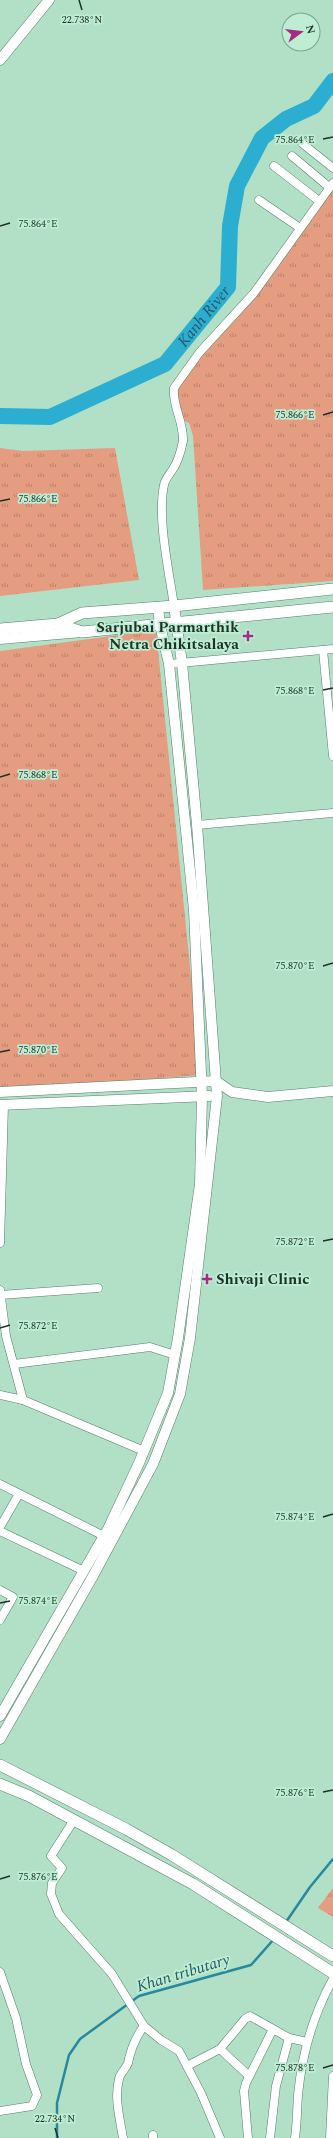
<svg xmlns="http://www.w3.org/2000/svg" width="333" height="2138" font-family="Spectral,serif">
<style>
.grass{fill:url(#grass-tufts)}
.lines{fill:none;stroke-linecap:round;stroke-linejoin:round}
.stream{stroke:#28889e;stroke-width:2.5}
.river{stroke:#2caed1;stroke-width:16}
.minor-casing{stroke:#54806a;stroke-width:9}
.tertiary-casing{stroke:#54806a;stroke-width:11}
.secondary-casing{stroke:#54806a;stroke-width:12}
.minor{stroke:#fff;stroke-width:8}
.tertiary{stroke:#fff;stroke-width:10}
.secondary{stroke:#fff;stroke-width:11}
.ticks{fill:none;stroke:#1e3127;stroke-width:1.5}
.poi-dot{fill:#a42c83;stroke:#bdeed4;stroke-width:1.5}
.labels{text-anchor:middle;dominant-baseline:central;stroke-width:3.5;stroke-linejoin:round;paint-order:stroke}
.poi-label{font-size:15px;font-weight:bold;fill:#1e3127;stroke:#bdeed4;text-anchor:end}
.water-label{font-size:16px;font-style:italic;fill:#265868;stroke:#bdeed4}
.ticks-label{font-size:10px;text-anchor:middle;fill:#1e3127;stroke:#bdeed4;stroke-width:3.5;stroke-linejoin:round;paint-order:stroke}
</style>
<defs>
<pattern id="grass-tufts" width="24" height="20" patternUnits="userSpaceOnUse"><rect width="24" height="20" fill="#e59d82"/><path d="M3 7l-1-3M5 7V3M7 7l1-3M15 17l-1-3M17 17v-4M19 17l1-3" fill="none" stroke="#b9816a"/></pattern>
</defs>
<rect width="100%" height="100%" fill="#b1e0c7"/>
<g class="grass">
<polygon points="333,182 333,581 203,590 193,436 189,423 183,420 174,386 235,313"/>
<polygon points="0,448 23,451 115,448 139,580 0,596"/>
<polygon points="156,630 201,1075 0,1091 0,651"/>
<polygon points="333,1888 333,1917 318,1908"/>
</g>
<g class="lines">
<g class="stream">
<polyline points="286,1922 310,1887 333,1859"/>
<polyline points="57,2138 57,2103 69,2055 80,2039 139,1996 251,1965 274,1939"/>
</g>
<path class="river" id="s1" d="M 0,416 L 50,417 L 165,364 L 228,287 L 230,226 L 237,186 L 262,138 L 286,119 L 314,106 L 333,81"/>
<g class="minor-casing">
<g id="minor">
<polyline points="303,144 333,168"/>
<polyline points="292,156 329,187"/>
<polyline points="274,166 319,201"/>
<polyline points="259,200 300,228"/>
<path d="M 174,606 C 169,571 157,518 164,485 C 165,479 170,474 173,469 C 179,460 181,451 183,441 C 184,422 172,406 174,388 L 199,353 L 254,293 L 333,183"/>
<polyline points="323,650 333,756"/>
<polyline points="169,664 333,649"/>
<polyline points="197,825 333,813"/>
<polyline points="0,1243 4,1105"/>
<polyline points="0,1290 6,1336 23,1400"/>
<polyline points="0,1295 98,1288"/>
<polyline points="14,1364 150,1347 175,1355"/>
<polyline points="0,1395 23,1400 144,1451"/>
<polyline points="0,1484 104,1536"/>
<polyline points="0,1527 19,1494"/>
<polyline points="0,1531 84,1571"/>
<polyline points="0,1590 13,1597 0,1620"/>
<polyline points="74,1820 51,1856 62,1868 52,1883 51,1894 59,1914 112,1974 144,2026 161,2040 179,2051 201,2093 220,2138"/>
<polyline points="0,1972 16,2018 26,2064 37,2095 32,2106 0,2111"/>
<polyline points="220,2049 248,2075"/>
<polyline points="187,2066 220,2049 245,2019 250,2016 289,2038 307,2042"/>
<polyline points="153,2135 153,2138"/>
<path d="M 123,2138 C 120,2119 114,2098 119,2079 C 120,2073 126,2069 128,2063 C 131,2048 135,2038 144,2026"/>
<polyline points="248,2138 244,2091 246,2083 273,2029"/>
<polyline points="270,2138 276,2086 289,2038"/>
<path d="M 295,2138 C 297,2124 297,2109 298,2095 C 302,2054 313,2015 333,1979"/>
<polyline points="330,2138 333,2076"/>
</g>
</g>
<g class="tertiary-casing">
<g id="tertiary">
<polyline points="0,60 49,0"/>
<polyline points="0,639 82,632"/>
<polyline points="0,1092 216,1081 232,1092 268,1097 333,1091"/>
<polyline points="0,1105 209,1096"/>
<polyline points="0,1716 108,1529 139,1463 168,1393 178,1338 200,1184 202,1096 194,910 169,664 160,625 158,607"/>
<polyline points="0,1739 93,1576 153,1464 180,1394 190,1338 217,1096 197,825 182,663 174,606"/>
</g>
</g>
<g class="secondary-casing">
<g id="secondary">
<polyline points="58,624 82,632 333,607"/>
<polyline points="0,629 58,624 82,613 174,606 333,589"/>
<polyline points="0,1765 126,1829 172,1855 333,1956"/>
<polyline points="0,1784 29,1796 193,1884 333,1973"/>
</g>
</g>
<use href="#minor" class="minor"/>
<use href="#tertiary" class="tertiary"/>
<use href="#secondary" class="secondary"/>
</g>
<path class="ticks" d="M 79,0 L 82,10M 323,139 L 333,137M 0,226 L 10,223M 323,415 L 333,412M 0,501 L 10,499M 323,690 L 333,688M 0,777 L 10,774M 323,966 L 333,963M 0,1052 L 10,1050M 323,1241 L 333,1239M 0,1328 L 10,1325M 323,1517 L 333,1514M 0,1603 L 10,1601M 323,1792 L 333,1790M 0,1879 L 10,1876M 323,2068 L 333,2065M 55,2128 L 58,2138"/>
<g class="poi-dot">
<path d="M246 630h4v4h4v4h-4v4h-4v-4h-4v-4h4z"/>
<path d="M205 1273h4v4h4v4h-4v4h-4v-4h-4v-4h4z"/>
</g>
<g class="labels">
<g class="poi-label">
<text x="239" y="627">Sarjubai Parmarthik<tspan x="239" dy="17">Netra Chikitsalaya</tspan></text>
<text x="216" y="1279" text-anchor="start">Shivaji Clinic</text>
</g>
<g class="water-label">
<text stroke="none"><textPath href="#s1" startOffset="238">Kanh River</textPath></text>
<text transform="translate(183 1973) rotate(-17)">Khan tributary</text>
</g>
</g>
<g class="ticks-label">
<text x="82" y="23">22.738°N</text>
<text x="295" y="143">75.864°E</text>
<text x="38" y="227">75.864°E</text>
<text x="295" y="418">75.866°E</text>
<text x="38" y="502">75.866°E</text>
<text x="295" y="694">75.868°E</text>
<text x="38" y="778">75.868°E</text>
<text x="295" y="969">75.870°E</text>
<text x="38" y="1053">75.870°E</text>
<text x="295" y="1245">75.872°E</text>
<text x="38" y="1329">75.872°E</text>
<text x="295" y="1520">75.874°E</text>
<text x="38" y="1604">75.874°E</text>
<text x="295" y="1796">75.876°E</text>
<text x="38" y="1880">75.876°E</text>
<text x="295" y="2071">75.878°E</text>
<text x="55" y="2122">22.734°N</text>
</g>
<g transform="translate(301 32) rotate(75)"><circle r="19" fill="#bdeed4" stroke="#7da28f"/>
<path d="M0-3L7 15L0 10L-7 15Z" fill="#a42c83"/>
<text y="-6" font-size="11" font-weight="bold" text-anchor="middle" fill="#1e3127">N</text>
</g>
</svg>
